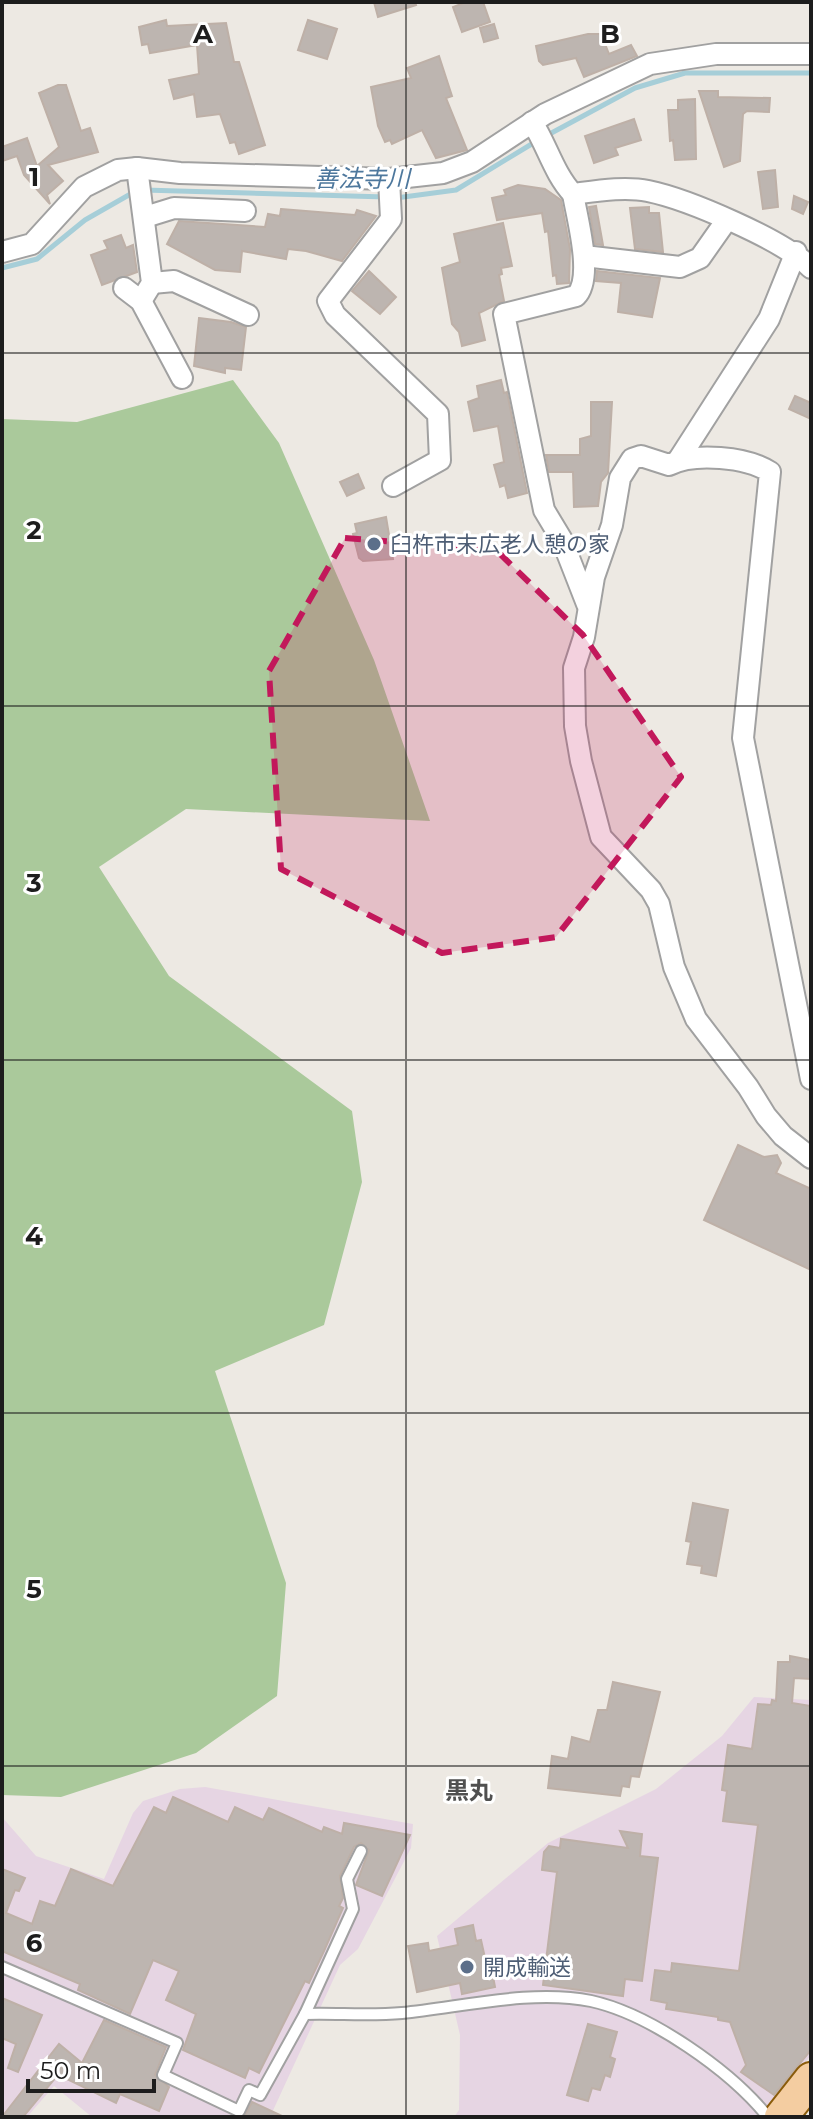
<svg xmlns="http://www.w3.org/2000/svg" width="813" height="2119" font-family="Montserrat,'Noto Sans JP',sans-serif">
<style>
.industrial{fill:#e6d5e3}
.forest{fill:#aac99b}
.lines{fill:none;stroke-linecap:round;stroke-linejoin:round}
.stream{stroke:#a6ced8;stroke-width:5}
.building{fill:#bdb5b0;stroke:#beb0a7;stroke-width:2}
.lane-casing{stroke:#a1a1a1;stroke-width:14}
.street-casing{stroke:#a1a1a1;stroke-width:24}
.primary-casing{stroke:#8a5c0b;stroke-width:36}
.lane{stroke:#fff;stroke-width:10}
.street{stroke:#fff;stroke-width:20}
.primary{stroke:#f4cda1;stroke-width:32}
.marked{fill:#c2185b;fill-opacity:0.2;stroke:#c2185b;stroke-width:6;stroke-dasharray:16 10;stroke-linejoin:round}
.grid{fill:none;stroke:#1d1d1d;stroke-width:2;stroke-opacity:0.55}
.service-dot{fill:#5c6f8a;stroke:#fff;stroke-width:3}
.labels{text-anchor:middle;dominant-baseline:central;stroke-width:6;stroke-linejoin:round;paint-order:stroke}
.service-label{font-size:22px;fill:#4e5e75;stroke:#fff;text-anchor:start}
.water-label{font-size:24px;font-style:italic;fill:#4e789d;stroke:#fff}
.neighbourhood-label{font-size:24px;font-weight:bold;fill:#505050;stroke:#fff}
.grid-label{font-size:26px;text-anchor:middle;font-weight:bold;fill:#1d1d1d;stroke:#fff;stroke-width:6;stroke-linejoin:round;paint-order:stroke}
</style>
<rect width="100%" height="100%" fill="#ede9e3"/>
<g class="industrial">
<polygon points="754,1697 811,1700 811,2055 763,2117 454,2117 459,2110 460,2035 437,1936 548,1843 656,1789 722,1736"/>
<polygon points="205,1787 413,1824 411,1848 358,1949 340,1965 270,2117 92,2117 54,2086 27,2117 2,2117 2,1817 36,1856 104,1879 133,1813 143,1801 180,1789"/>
</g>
<polygon class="forest" points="233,380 279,443 374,660 430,821 186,809 99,867 169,976 352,1111 362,1182 324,1325 215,1371 286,1583 277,1696 196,1753 61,1797 2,1795 2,419 77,422"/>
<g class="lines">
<g class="stream">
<polyline points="544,137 635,88 685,73 811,73"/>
<polyline points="144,190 386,197"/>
<polyline points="396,198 456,190 535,142"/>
<polyline points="2,268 37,259 85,220 134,192"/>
</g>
</g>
<g class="building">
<polygon points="374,2 415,2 416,5 378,17"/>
<polygon points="466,2 483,2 490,22 462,32 453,7"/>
<polygon points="166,20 167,26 226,23 234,62 239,62 265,145 239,154 235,142 230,143 220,114 197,117 194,94 174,99 169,80 199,74 197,45 150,53 148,44 142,45 139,27"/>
<polygon points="308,20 337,29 327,59 298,50"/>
<polygon points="494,24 498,38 484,42 480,28"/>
<polygon points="588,34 601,34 609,54 631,45 637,56 584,77 576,58 543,65 539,61 536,46"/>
<polygon points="439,56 452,96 446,98 467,150 436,158 422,130 392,144 390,140 385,142 378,126 371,87 411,78 407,68"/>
<polygon points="58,85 66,85 81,131 90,128 98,152 48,165 63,181 47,195 50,204 24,175 17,156 2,161 2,147 27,138 37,166 59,147 39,93"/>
<polygon points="699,91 718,91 718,97 770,98 769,112 747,111 743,114 740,161 724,167"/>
<polygon points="695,99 696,159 675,160 673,140 670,141 668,110 678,110 678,100"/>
<polygon points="634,119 641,140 615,148 618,155 594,163 585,136"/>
<polygon points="775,170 778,207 763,209 758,172"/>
<polygon points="518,185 545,189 561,200 570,249 569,283 557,284 556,275 553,276 548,231 545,232 542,213 497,220 492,198 506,195 504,190"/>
<polygon points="794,196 808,202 803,214 792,209"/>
<polygon points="596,206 603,245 595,244 589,207"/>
<polygon points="649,207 649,213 659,213 663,252 635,249 630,208"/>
<polygon points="281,209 355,215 357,210 376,216 342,261 306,251 288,249 286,259 242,251 240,272 215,270 167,244 179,221 265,227 268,214 280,216"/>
<polygon points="503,223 512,266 501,268 502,274 499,275 504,301 479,313 485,340 462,346 459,332 452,324 442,268 460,262 454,234"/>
<polygon points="121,235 126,248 133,245 137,272 102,285 91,255 108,249 104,241"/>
<polygon points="369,271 396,297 380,314 352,291"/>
<polygon points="597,271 660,278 652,317 618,312 621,283 596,281"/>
<polygon points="199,318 231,322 246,327 241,370 225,368 225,373 194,366"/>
<polygon points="501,380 504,393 507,392 527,493 508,498 505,485 500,487 494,465 504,462 498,426 474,431 468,402 479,398 477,386"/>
<polygon points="795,396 811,403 811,419 789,409"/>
<polygon points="591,402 612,402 608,473 601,482 598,506 574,507 573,472 549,472 546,455 580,455 580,439 591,436"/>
<polygon points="358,474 364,488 347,496 340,482"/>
<polygon points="386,517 393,559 363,561 359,558 353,534 357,533 355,524"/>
<polygon points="738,1145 764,1157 777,1155 781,1163 776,1173 811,1189 811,1270 704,1220"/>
<polygon points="693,1503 728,1510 716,1576 701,1573 702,1566 687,1564 691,1542 686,1541"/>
<polygon points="790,1656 811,1660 811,1679 794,1678 792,1703 811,1706 811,2050 774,2095 741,2072 746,2065 730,2022 718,2020 718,2017 666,2009 667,2003 651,2000 655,1970 671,1972 672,1963 739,1971 758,1825 723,1821 727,1791 722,1790 728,1745 752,1749 758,1704 771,1705 772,1700 776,1701 778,1662 790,1662"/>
<polygon points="613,1682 660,1692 639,1777 631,1776 629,1787 622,1786 620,1796 548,1788 552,1756 568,1759 572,1737 590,1742 598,1710 607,1710"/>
<polygon points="173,1797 228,1822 235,1807 263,1820 269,1808 322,1832 324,1827 342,1834 344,1823 410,1835 382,1896 356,1885 369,1850 361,1843 354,1847 340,1876 343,1898 339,1906 343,1908 324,1951 309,1983 305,1981 259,2073 249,2068 245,2078 183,2050 196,2014 166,2000 179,1971 153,1960 130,2014 78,1990 80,1984 2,1951 2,1869 25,1878 19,1891 15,1890 6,1913 32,1924 40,1901 55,1906 71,1869 113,1886 154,1807 166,1813"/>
<polygon points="620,1831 642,1834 640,1856 658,1858 642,1981 625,1979 623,1996 543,1985 557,1872 542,1870 544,1852 549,1846 560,1848 561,1839 628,1848"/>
<polygon points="473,1925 476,1941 481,1940 487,1967 491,1966 495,1987 462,1994 460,1983 417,1992 408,1946 428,1943 429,1951 458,1945 455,1929"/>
<polygon points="2,1998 42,2015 18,2072 8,2068 16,2044 2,2038"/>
<polygon points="104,2020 166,2047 155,2075 169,2087 159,2111 120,2094 116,2103 63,2077 60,2080 56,2077 23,2117 2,2117 59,2044 82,2063"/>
<polygon points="588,2024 617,2032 610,2057 615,2059 610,2077 605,2075 600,2090 592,2088 588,2101 567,2095"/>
<polygon points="252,2102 284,2117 244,2117"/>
</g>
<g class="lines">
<g class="lane-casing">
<g id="lane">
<path d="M 2,1967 L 177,2043 L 163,2075 L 239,2111 L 249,2090 L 260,2095 L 305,2014 C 337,2013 370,2016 402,2013 C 462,2007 532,1989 591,2001 C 650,2014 730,2070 768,2117"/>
<polyline points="305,2014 353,1909 347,1879 361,1851"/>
</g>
</g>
<g class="street-casing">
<g id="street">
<path d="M 532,122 C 547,145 554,174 573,194 C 596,191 625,186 648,191 C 687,199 784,240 811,268"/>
<polyline points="137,168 152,283 141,301"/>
<polyline points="389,179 391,219 328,301 335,315 438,414 440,460 393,486"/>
<path d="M 573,194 C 577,218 594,278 576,296 L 504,314 L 544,510 L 562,540 L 587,604"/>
<polyline points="145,217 174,208 245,211"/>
<polyline points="2,252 32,244 84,187 118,170 137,168 180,173 389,179 443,173 472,162 545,114 650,64 716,54 811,54"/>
<polyline points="584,256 680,267 700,258 726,221"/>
<polyline points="152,283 174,281 248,315"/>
<polyline points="124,288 141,301 182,378"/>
<polyline points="679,459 769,319 796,252"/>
<path d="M 811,1079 L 743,738 L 770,472 C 747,457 694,452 669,465 L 641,456 L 632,459 L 620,478 L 612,525 L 594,577 L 584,637 L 574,668 L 575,726 L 581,761 L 601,837 L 651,890 L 659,904 L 674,967 L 696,1019 L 748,1087 L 766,1116 L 783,1136 L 811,1158"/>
</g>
</g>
<g class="primary-casing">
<polyline id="primary" points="781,2117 811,2079"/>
</g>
<use href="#lane" class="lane"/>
<use href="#street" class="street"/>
<use href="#primary" class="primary"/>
</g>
<path class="marked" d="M 345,538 L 496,550 L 583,635 L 681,777 L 556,937 L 442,953 L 281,869 L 269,671 Z"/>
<path class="grid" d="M 406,2 L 406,2117M 2,353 L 811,353M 2,706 L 811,706M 2,1060 L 811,1060M 2,1413 L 811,1413M 2,1766 L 811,1766"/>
<g class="service-dot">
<circle cx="374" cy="544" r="8"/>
<circle cx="467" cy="1967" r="8"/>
</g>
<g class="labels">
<g class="service-label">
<text x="390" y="544">臼杵市末広老人憩の家</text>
<text x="483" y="1967">開成輸送</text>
</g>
<g class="water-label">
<text x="362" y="178">善法寺川</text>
</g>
<g class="neighbourhood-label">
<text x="469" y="1790">黒丸</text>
</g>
</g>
<g class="grid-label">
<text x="203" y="43">A</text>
<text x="610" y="43">B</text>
<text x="34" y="186">1</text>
<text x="34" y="539">2</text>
<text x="34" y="892">3</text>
<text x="34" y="1245">4</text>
<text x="34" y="1598">5</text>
<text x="34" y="1952">6</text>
</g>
<rect width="813" height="2119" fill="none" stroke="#1d1d1d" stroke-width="8"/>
<path d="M28 2079v12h126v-12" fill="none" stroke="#1d1d1d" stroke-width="4"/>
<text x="40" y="2079" font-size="24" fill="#1d1d1d" stroke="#ffffff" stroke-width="6" paint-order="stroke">50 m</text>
</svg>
